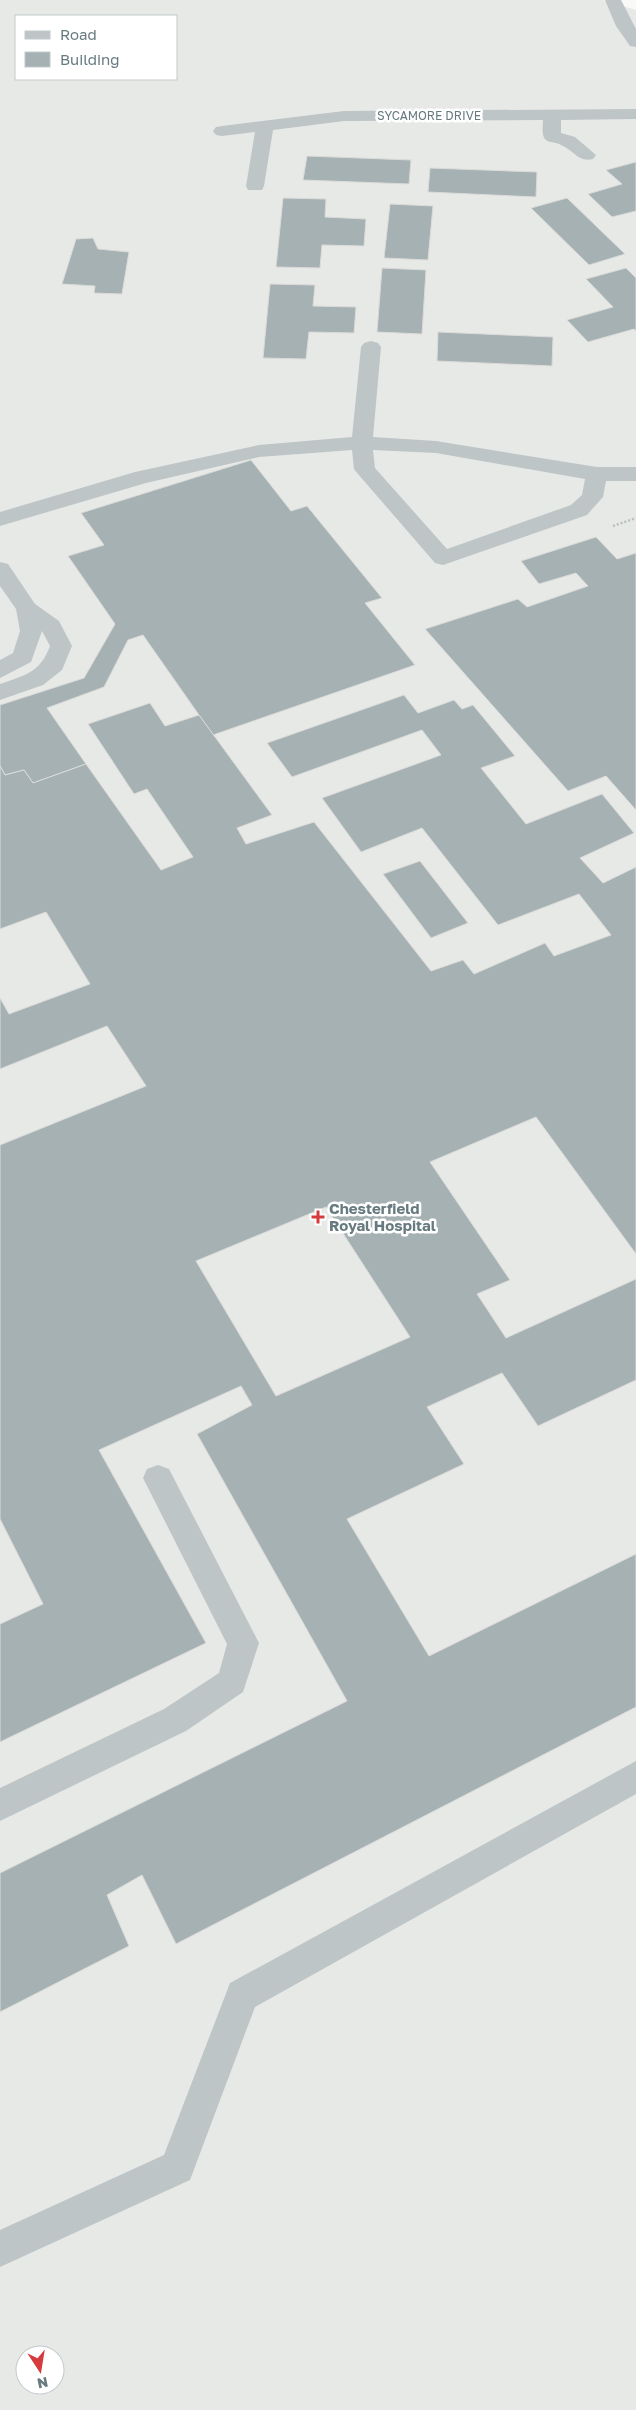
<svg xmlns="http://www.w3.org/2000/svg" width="636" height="2410" font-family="'Golos Text',sans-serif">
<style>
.built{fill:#e7e9e7;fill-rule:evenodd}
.building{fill:#a6b1b3;stroke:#dbdbd9;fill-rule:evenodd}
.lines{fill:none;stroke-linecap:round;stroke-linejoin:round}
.path{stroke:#b9bebf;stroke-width:2.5;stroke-dasharray:2 2;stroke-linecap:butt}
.minor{fill:#bec5c6;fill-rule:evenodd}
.poi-dot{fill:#d53b3c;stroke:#fff;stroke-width:2}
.labels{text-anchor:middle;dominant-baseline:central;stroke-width:5;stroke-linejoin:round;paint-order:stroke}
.far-street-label{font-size:12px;fill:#667a7f;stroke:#fff}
.poi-label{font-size:15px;font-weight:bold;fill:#667a7f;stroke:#fff;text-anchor:start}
</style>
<rect width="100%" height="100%" fill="#f9f9f7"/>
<path class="built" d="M 0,0 L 602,0 L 636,10 L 636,2410 L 0,2410 ZM 16,16 L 176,16 L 176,79 L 16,79 ZM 25,2355 L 55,2355 L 55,2385 L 25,2385 Z"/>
<g class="building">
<polygon points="307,156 411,160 409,184 303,180"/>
<polygon points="636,162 636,211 612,217 588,194 622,184 606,170"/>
<polygon points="430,168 537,172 536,197 428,192"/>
<polygon points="283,198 326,199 325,217 366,219 364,246 322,245 320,268 276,267"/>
<polygon points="567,198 625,254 589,265 531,208"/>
<polygon points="390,204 433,206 428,260 384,258"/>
<polygon points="93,238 98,249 129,252 122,294 94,293 95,286 62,284 76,239"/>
<polygon points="382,268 426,270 422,334 377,332"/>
<polygon points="626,268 636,278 636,331 634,329 588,342 567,320 613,307 586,279"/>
<polygon points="270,284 315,285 313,306 356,307 354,333 309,332 306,359 263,358"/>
<polygon points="438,332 553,337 552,366 437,361"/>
<polygon points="251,460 291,511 307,506 382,598 365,603 415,665 213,735 143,635 128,640 104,687 47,708 86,764 33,783 24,770 5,775 0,766 0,705 84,678 115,624 68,556 104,545 81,513"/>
<polygon points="596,537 617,559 636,553 636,810 606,776 568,791 425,629 518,599 527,607 588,586 576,573 539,584 521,561"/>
<path d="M 404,695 L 418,713 L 454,700 L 462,709 L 473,705 L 515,756 L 481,768 L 526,824 L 602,794 L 634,833 L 580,858 L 603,883 L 636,867 L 636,1254 L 536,1117 L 430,1162 L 510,1280 L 477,1294 L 506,1338 L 636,1279 L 636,1380 L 538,1426 L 502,1373 L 427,1407 L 464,1464 L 347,1519 L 429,1656 L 636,1554 L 636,1707 L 176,1944 L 142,1875 L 107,1895 L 129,1946 L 0,2012 L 0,1873 L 347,1701 L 197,1434 L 252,1405 L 241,1386 L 99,1450 L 206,1643 L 0,1742 L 0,1624 L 43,1604 L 0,1519 L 0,1145 L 146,1086 L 107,1026 L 0,1069 L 0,998 L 9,1014 L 90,984 L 46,912 L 0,929 L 0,766 L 5,775 L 24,770 L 33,783 L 86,764 L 161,870 L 193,857 L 147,789 L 134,794 L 88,724 L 150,703 L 165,726 L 199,715 L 272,815 L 237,828 L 246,844 L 314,822 L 431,971 L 463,960 L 474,974 L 545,943 L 554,956 L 611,935 L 579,894 L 498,925 L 422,828 L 361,852 L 322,798 L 441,755 L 422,730 L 292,777 L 267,743 ZM 326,1207 L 410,1337 L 276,1396 L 196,1261 Z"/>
<polygon points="420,861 468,923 431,938 383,874"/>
</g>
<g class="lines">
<polyline class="path" points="613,526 636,518"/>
<g class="minor">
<polygon points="605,0 621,0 636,29 636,47 630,46 616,26"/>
<path d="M 636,109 L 636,119 L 561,120 L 561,133 L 575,137 L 596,155 L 593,159 C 578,163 574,150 561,145 C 557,142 550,143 546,140 C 541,136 543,125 543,120 L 344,121 L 273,130 L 264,186 L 262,190 L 248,190 L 246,186 L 255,132 L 222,136 L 216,135 L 213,131 L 216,127 L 222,126 L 344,111 Z"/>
<path d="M 371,341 L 378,343 L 381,347 L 373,437 L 436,441 L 597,467 L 636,467 L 636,481 L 606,481 L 603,497 L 587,515 L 443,565 L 435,563 L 358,474 L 354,469 L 352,450 L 259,457 L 146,483 L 0,526 L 0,512 L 135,472 L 259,445 L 352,437 L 361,347 L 364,343 ZM 373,450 L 436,453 L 585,479 L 582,495 L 571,505 L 447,549 L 375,468 Z"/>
<path d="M 0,562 L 8,564 L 35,604 L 59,621 L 72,646 L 62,670 L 43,685 L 0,700 L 0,684 C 25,675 40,673 50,646 L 42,631 L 31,662 L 0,678 L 0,660 L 13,653 L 20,631 L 16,609 L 0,586 Z"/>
<polygon points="158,1465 169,1469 259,1643 243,1692 186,1731 0,1821 0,1788 164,1709 219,1673 227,1644 143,1478 147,1469"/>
<polygon points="636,1761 636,1794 255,2007 190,2180 0,2267 0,2230 164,2155 230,1983"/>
</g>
</g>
<path class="poi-dot" d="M315.5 1209.5h5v5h5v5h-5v5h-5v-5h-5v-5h5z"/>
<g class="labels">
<g class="far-street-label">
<text x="429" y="115">SYCAMORE DRIVE</text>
</g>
<g class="poi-label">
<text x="329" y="1208">Chesterfield<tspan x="329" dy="17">Royal Hospital</tspan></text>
</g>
</g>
<rect x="15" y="15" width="162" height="65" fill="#ffffff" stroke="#c2cacc"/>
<rect x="25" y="31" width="25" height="8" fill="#bec5c6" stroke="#c2cacc"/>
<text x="60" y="40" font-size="15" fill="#667a7f">Road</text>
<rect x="25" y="52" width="25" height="15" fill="#a6b1b3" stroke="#c2cacc"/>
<text x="60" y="65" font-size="15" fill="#667a7f">Building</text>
<g transform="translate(40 2370) rotate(168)"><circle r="24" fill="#ffffff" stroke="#c2cacc"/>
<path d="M0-4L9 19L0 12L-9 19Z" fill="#d53b3c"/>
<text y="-8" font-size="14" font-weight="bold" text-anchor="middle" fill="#667a7f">N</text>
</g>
</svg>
